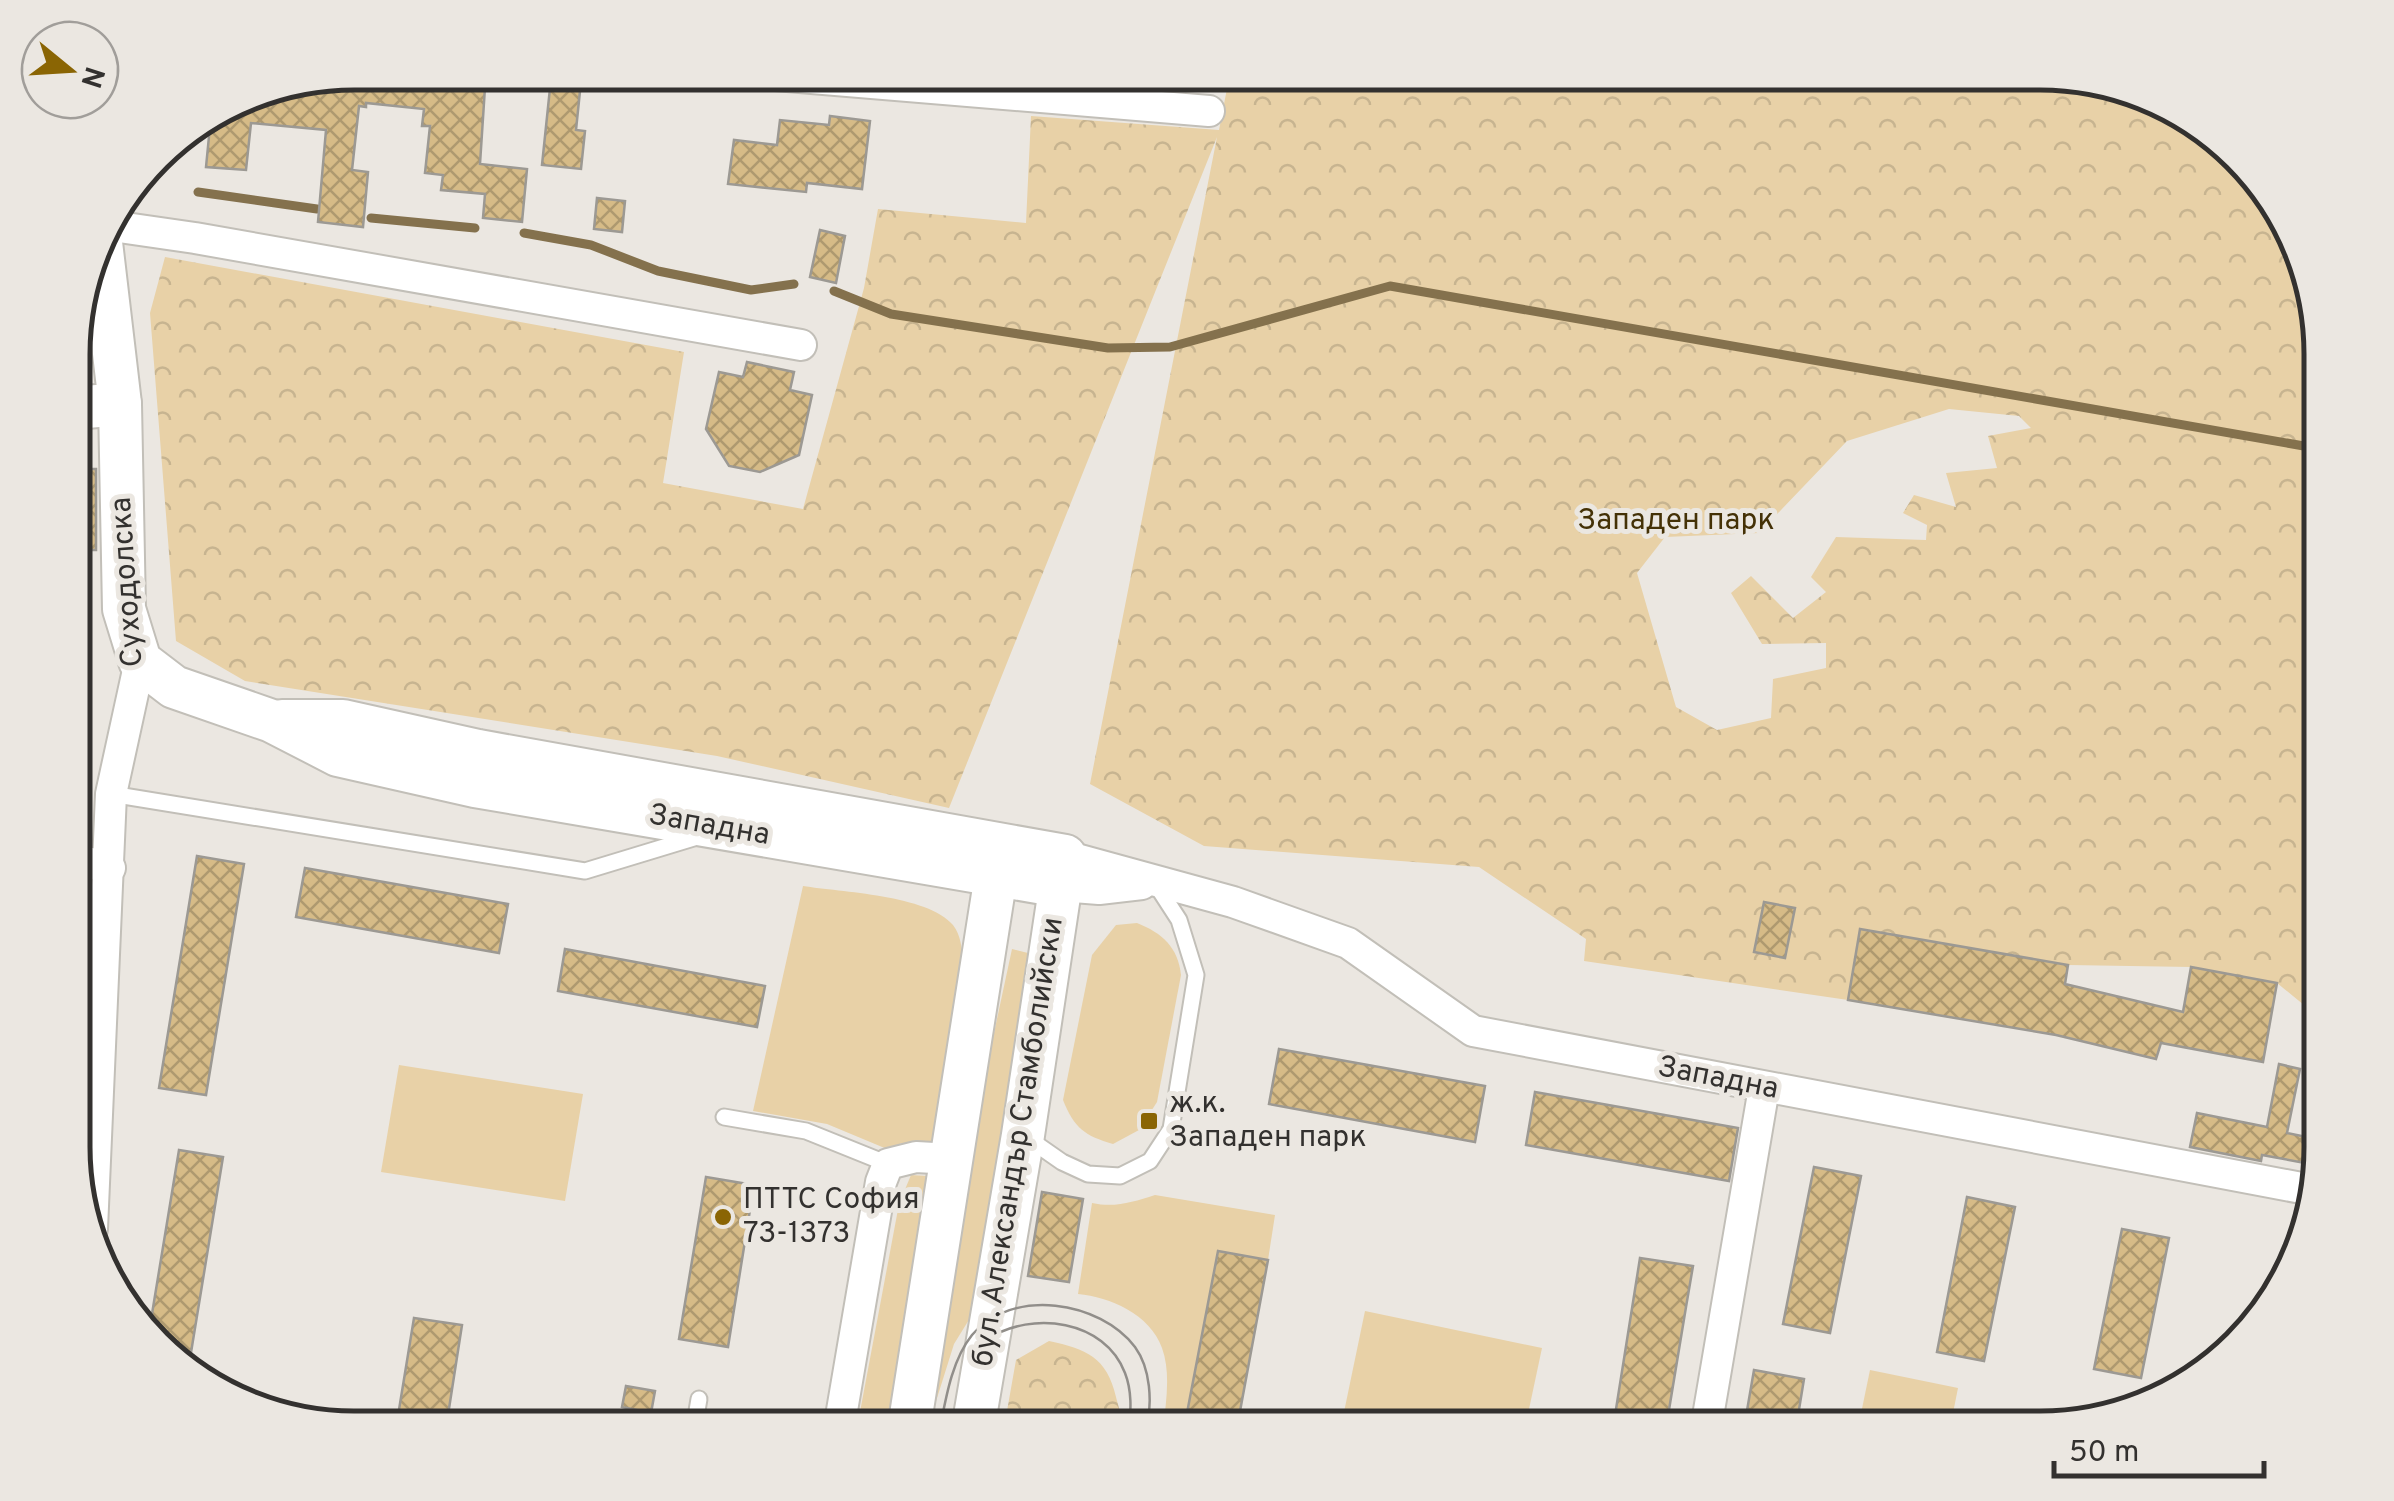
<svg xmlns="http://www.w3.org/2000/svg" width="2394" height="1501" font-family="Overpass,sans-serif">
<style>
.green{fill:#e8d1a7}
.forest{fill:url(#forest-crowns);fill-rule:evenodd}
.lines{fill:none;stroke-linecap:round;stroke-linejoin:round}
.stream{stroke:#84714d;stroke-width:9}
.building{fill:url(#building-cross-hatch);stroke:#9c9993;stroke-width:2.5}
.lane-casing{stroke:#c2bfb8;stroke-width:19}
.street-casing{stroke:#c2bfb8;stroke-width:34}
.secondary-casing{stroke:#c2bfb8;stroke-width:46}
.lane{stroke:#fff;stroke-width:15}
.street{stroke:#fff;stroke-width:30}
.secondary{stroke:#fff;stroke-width:42}
.tram{stroke:#918e8a;stroke-width:2.5}
.poi-dot{fill:#8a6504;stroke:#ebe7e1;stroke-width:4}
.labels{text-anchor:middle;dominant-baseline:central;stroke-width:10;stroke-linejoin:round;paint-order:stroke}
.park-label{font-size:30px;fill:#443106;stroke:#ebe7e1}
.street-label{font-size:30px;fill:#33312f;stroke:#ebe7e1}
.poi-label{font-size:30px;fill:#33312f;stroke:#ebe7e1;text-anchor:start}
.rim{fill:none;stroke:#33312f;stroke-width:5}
</style>
<defs>
<pattern id="forest-crowns" width="20" height="18" patternUnits="userSpaceOnUse" patternTransform="scale(2.5)"><rect width="20" height="18" fill="#e8d1a7"/><path d="M2 6a3 3 0 1 1 6 0M12 15a3 3 0 1 1 6 0" fill="none" stroke="#c7b490"/></pattern>
<pattern id="building-cross-hatch" width="8" height="8" patternUnits="userSpaceOnUse" patternTransform="scale(2.5)"><rect width="8" height="8" fill="#d6bb87"/><path d="M0 0l8 8M0 8l8-8" fill="none" stroke="#ae996f"/></pattern>
</defs>
<rect width="100%" height="100%" fill="#ebe7e1"/>
<g class="green">
<path d="M 803,886 C 840,892 928,895 953,925 C 961,935 962,949 963,962 L 933,1144 L 902,1143 L 887,1149 L 827,1124 L 753,1111 Z"/>
<path d="M 1137,923 C 1162,933 1178,947 1181,975 L 1157,1102 L 1139,1130 L 1113,1144 C 1085,1136 1074,1128 1063,1100 L 1092,955 L 1116,925 Z"/>
<polygon points="1012,949 1028,953 1031,968 975,1310 954,1344 932,1414 973,1131"/>
<polygon points="399,1065 583,1094 565,1201 381,1172"/>
<polygon points="911,1175 927,1176 890,1428 857,1428 899,1204"/>
<path d="M 1155,1195 L 1275,1215 L 1268,1260 L 1218,1252 L 1184,1428 L 1163,1428 C 1166,1403 1171,1373 1162,1348 C 1150,1314 1110,1297 1078,1294 L 1092,1203 C 1115,1208 1133,1202 1155,1195 Z"/>
<polygon points="1365,1311 1542,1348 1525,1428 1420,1428 1344,1412"/>
<polygon points="1870,1370 1958,1388 1950,1428 1858,1428"/>
</g>
<g class="forest">
<path d="M 1230,73 L 2040,73 L 2196,120 L 2283,213 L 2321,335 L 2321,1019 L 2277,983 L 2191,967 L 2068,965 L 1861,929 L 1848,1000 L 1584,961 L 1586,939 L 1479,867 L 1204,846 L 1090,784 L 1217,137 L 949,808 L 717,756 L 245,681 L 176,641 L 150,313 L 165,257 L 684,352 L 663,483 L 803,509 L 864,288 L 878,209 L 1026,223 L 1031,116 L 1219,130 ZM 1949,409 L 2019,416 L 2031,428 L 1988,436 L 1997,468 L 1946,473 L 1956,507 L 1914,495 L 1903,513 L 1927,525 L 1926,540 L 1836,537 L 1811,577 L 1826,592 L 1793,618 L 1751,576 L 1731,593 L 1762,644 L 1826,643 L 1826,668 L 1773,679 L 1771,718 L 1717,730 L 1676,707 L 1637,573 L 1665,537 L 1759,533 L 1847,441 Z"/>
<path d="M 1049,1341 C 1086,1349 1107,1357 1116,1397 C 1119,1409 1123,1417 1118,1428 L 1004,1428 L 1016,1360 Z"/>
</g>
<g class="lines">
<g class="stream">
<polyline points="198,192 317,209"/>
<polyline points="371,218 475,228"/>
<polyline points="524,233 591,245 658,271 751,290 794,284"/>
<polyline points="834,291 891,314 1108,348 1170,347 1390,286 2321,449"/>
</g>
</g>
<g class="building">
<polygon points="354,72 486,72 480,164 527,169 522,222 483,218 485,194 441,190 443,175 425,173 430,126 422,126 424,109 366,103 366,107 359,106 352,170 368,172 363,227 318,222 326,130 251,123 246,170 206,167 211,116 247,94"/>
<polygon points="550,88 580,91 576,130 585,131 581,169 542,165"/>
<polygon points="830,116 870,121 862,189 807,183 806,192 728,184 734,140 777,145 780,120 829,125"/>
<polygon points="597,198 625,201 622,232 594,229"/>
<polygon points="820,230 845,236 836,283 810,277"/>
<polygon points="747,362 794,372 790,390 812,395 799,455 760,472 729,466 706,429 719,372 743,377"/>
<rect x="75" y="469" width="21" height="81"/>
<polygon points="197,856 244,864 206,1095 159,1088"/>
<polygon points="305,868 508,904 499,953 296,917"/>
<polygon points="1764,902 1795,908 1785,958 1754,952"/>
<polygon points="1860,929 2068,965 2065,984 2183,1012 2191,967 2277,983 2263,1062 2161,1043 2156,1059 2056,1035 1848,1000"/>
<polygon points="565,949 765,986 757,1027 558,991"/>
<polygon points="1279,1049 1485,1086 1475,1142 1269,1104"/>
<polygon points="2279,1064 2300,1069 2287,1133 2321,1140 2321,1166 2262,1155 2261,1161 2190,1147 2197,1113 2267,1127"/>
<polygon points="1535,1092 1738,1128 1729,1181 1526,1145"/>
<polygon points="179,1150 223,1157 188,1371 149,1332"/>
<polygon points="1814,1167 1861,1176 1830,1333 1783,1324"/>
<polygon points="706,1177 754,1185 728,1347 679,1339"/>
<polygon points="1042,1192 1083,1199 1069,1282 1028,1276"/>
<polygon points="1967,1197 2015,1207 1984,1361 1937,1352"/>
<polygon points="2122,1229 2169,1238 2141,1378 2094,1369"/>
<polygon points="1218,1251 1268,1260 1238,1422 1187,1413"/>
<polygon points="1640,1258 1693,1266 1686,1307 1666,1428 1613,1428"/>
<polygon points="414,1318 462,1325 446,1428 396,1428"/>
<polygon points="1754,1370 1804,1379 1796,1428 1744,1428"/>
<polygon points="626,1386 655,1391 651,1413 622,1407"/>
</g>
<g class="lines">
<g class="lane-casing">
<g id="lane">
<polyline points="111,794 585,871 697,837"/>
<polyline points="724,1117 806,1131 888,1164"/>
<polyline points="1029,1139 1062,1162 1088,1174 1120,1176 1150,1161 1171,1129 1196,975 1179,920 1155,883"/>
<polyline points="694,1428 699,1399"/>
</g>
</g>
<g class="street-casing">
<g id="street">
<polyline points="752,73 1209,111"/>
<polyline points="105,225 195,238 801,345"/>
<polyline points="1065,856 1233,902 1348,943 1473,1031 2312,1190"/>
<polyline points="75,859 110,868"/>
<polyline points="1061,886 1099,889 1142,884"/>
<polyline points="92,1229 111,794 140,661"/>
<polyline points="839,1428 881,1182 888,1164 916,1157 952,1159"/>
<polyline points="1706,1428 1764,1088"/>
</g>
</g>
<g class="secondary-casing">
<g id="secondary">
<polyline points="100,234 120,404 124,609 140,661 174,687 272,721 338,755 475,786 1061,886"/>
<polyline points="75,408 120,404"/>
<polyline points="282,721 343,721 478,751 1065,856 1023,1135 973,1428"/>
<polyline points="909,1428 1000,850"/>
</g>
</g>
<use href="#lane" class="lane"/>
<use href="#street" class="street"/>
<use href="#secondary" class="secondary"/>
<g class="tram">
<path d="M 972,1357 C 977,1351 982,1343 988,1339 C 1032,1310 1105,1320 1125,1373 C 1132,1391 1131,1410 1129,1428"/>
<path d="M 940,1428 C 946,1397 952,1360 972,1335 C 1012,1287 1100,1301 1135,1347 C 1151,1369 1152,1402 1147,1428"/>
</g>
</g>
<g class="poi-dot">
<rect x="1139" y="1111" width="20" height="20" rx="5"/>
<circle cx="723" cy="1217" r="10"/>
</g>
<g class="labels">
<g class="park-label">
<text x="1676" y="521">Западен парк</text>
</g>
<g class="street-label">
<text transform="translate(128 582) rotate(-94)">Суходолска</text>
<text transform="translate(709 826) rotate(10)">Западна</text>
<text transform="translate(1718 1079) rotate(11)">Западна</text>
<text transform="translate(1019 1142) rotate(-81)">бул. Александър Стамболийски</text>
</g>
<g class="poi-label">
<text x="1169" y="1104">ж.к.<tspan x="1169" dy="34">Западен парк</tspan></text>
<text x="743" y="1200">ПТТС София<tspan x="743" dy="34">73-1373</tspan></text>
</g>
</g>
<path d="M0 0H2394V1501H0ZM354 90H2040A264 264 0 0 1 2304 354V1147A264 264 0 0 1 2040 1411H354A264 264 0 0 1 90 1147V354A264 264 0 0 1 354 90Z" fill="#ebe7e1" fill-rule="evenodd"/>
<path class="rim" d="M354 90H2040A264 264 0 0 1 2304 354V1147A264 264 0 0 1 2040 1411H354A264 264 0 0 1 90 1147V354A264 264 0 0 1 354 90Z"/>
<g transform="translate(70 70) rotate(108)"><circle r="48" fill="#ebe7e1" stroke="#a19e9a" stroke-width="2.5"/>
<path d="M0-8L18 38L0 25L-18 38Z" fill="#8a6504"/>
<text y="-15" font-size="28" font-weight="bold" text-anchor="middle" fill="#33312f">N</text>
</g>
<path d="M2054 1461v15h210v-15" fill="none" stroke="#33312f" stroke-width="5"/>
<text x="2069" y="1461" font-size="30" fill="#33312f" stroke="#ebe7e1" stroke-width="8" paint-order="stroke">50 m</text>
</svg>
